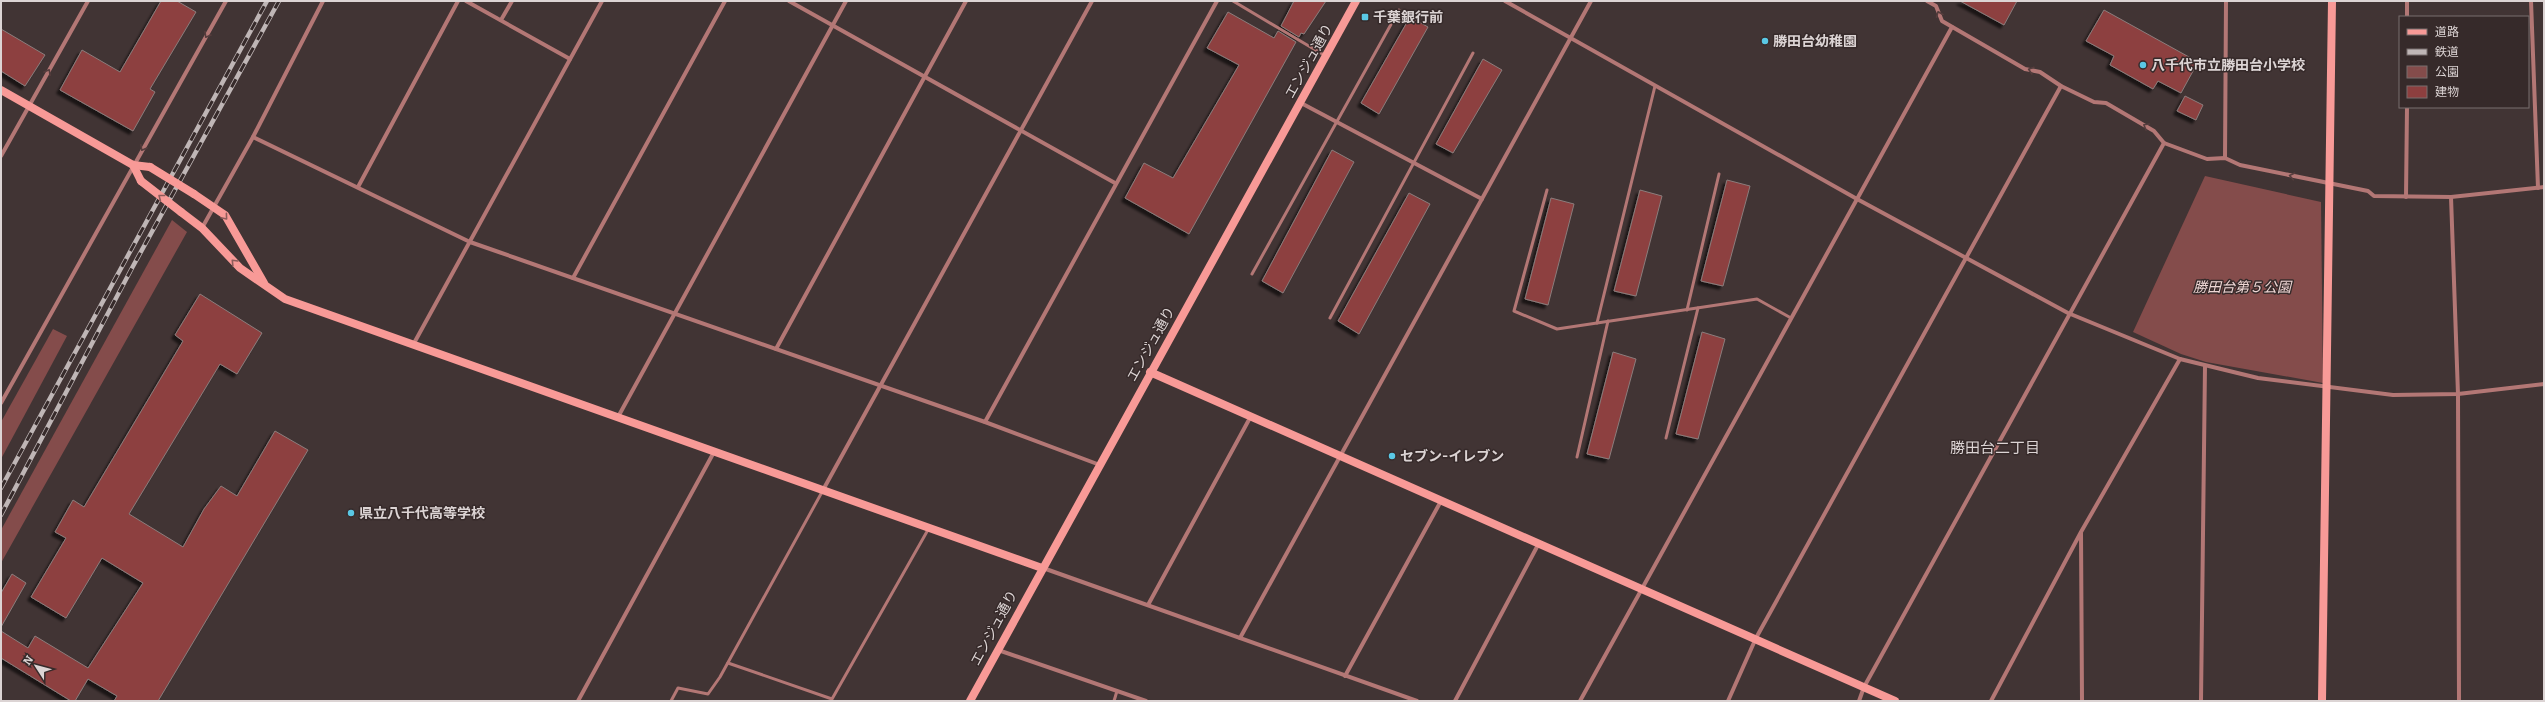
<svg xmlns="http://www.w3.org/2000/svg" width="2545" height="702" font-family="Bitter,'Noto Sans JP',serif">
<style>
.green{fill:#844c4b}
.building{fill:#8d3f3f;stroke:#8b7d7c;filter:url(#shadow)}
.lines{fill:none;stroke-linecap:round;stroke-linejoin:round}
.lane{stroke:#b37775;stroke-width:3}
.street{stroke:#b37775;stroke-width:4}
.secondary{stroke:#f89a97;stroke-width:8}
.rail-casing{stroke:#bfb6b6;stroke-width:4.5}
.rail{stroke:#362a2a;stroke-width:3;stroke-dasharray:9;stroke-linecap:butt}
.secondary-bridge{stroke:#f89a97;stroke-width:8}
.oneway{stroke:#553d3d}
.oneway2{stroke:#8d5c5b}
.poi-dot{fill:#5ac8e5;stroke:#362a2a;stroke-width:1.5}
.labels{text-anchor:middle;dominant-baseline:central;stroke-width:3;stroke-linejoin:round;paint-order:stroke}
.poi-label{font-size:14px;font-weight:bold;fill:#dcd4d4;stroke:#362a2a;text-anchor:start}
.street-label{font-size:14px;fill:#dcd4d4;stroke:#362a2a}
.park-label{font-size:14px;font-style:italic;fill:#eed6d4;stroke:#362a2a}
.neighbourhood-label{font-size:15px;fill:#dcd4d4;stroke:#362a2a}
</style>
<defs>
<filter id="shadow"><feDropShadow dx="-3.5" dy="3.5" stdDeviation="1" flood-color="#0009"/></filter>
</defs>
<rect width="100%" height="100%" fill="#413434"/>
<g class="green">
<polygon points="2205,176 2321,202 2323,383 2206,362 2181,354 2133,332"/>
<polygon points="172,220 187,232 1,563 1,530"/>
<polygon points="53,329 67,336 1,459 1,422"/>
</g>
<g class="building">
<polygon points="161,1 177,1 196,12 150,89 155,92 133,131 60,90 82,50 120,72"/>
<polygon points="1294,1 1326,1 1304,34 1301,33 1299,37 1281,26"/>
<polygon points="1960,1 2017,1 2004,25"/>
<polygon points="2104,10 2198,62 2181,93 2158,81 2153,89 2110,65 2114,56 2086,41"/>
<polygon points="1228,12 1274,38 1278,31 1296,42 1189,234 1125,198 1144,163 1173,178 1239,65 1207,48"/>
<polygon points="1410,17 1428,27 1379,114 1361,103"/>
<polygon points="1,29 45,55 25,86 1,71"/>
<polygon points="1483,59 1502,70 1453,153 1436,144"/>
<polygon points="2185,96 2203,105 2196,120 2177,111"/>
<polygon points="1332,150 1354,162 1283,293 1262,281"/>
<polygon points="1727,180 1750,186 1723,286 1701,281"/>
<polygon points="1640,190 1662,196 1636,296 1614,291"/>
<polygon points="1409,193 1430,204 1359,334 1338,321"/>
<polygon points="1551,198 1574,204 1548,305 1525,299"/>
<polygon points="200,294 262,333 237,374 220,364 129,514 183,547 204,509 221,486 237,496 275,431 308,450 158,701 114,701 117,696 88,679 75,701 71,701 1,658 1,631 28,648 35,636 88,668 143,583 102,558 66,618 31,597 66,538 55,532 73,500 84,507 183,341 175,335"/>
<polygon points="1702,332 1725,339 1698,439 1676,434"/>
<polygon points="1613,352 1636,359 1609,459 1587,454"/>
<polygon points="12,574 26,583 1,627 1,593"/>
</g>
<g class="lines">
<g class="lane">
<polyline points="1233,1 1324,55"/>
<polyline points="1547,190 1514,311 1557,329 1757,299 1791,318"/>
<polyline points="1252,274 1399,10"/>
<polyline points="1687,310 1719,174"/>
<polyline points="1330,318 1473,53"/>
<polyline points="1597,323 1655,86"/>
<polyline points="1666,438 1698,308"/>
<polyline points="1577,457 1608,321"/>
<polyline points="728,663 832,699 929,528"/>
<polyline points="671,701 678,688 708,694 720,677 822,492"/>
<polyline points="1114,701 1117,691"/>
</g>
<g class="street">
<polyline points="466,1 570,59"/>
<polyline points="789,1 1115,183"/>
<polyline points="1505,1 1857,199 2068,313 2180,359 2258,378 2393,395 2458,394 2544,384"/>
<polyline points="1927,1 1936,6 1942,21 2025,69 2040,72 2061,86 2094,102 2106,103 2154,131 2164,143 2207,159 2225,158 2240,165 2368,191 2374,196 2451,197 2544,187"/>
<polyline points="2531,1 2538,188"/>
<polyline points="2407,17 2407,1"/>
<polyline points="501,20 512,1"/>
<polyline points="1301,103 1482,199"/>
<polyline points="253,137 470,242 985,422 1100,465"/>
<polyline points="1,156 88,1"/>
<polyline points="2225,158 2226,1"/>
<polyline points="358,187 458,1"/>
<polyline points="2406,197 2407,107"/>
<polyline points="2451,197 2458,394 2459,701"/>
<polyline points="202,228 253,137 323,1"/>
<polyline points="573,278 725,1"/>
<polyline points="413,345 602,1"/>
<polyline points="776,349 966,1"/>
<polyline points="1,403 226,1"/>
<polyline points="618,417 846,1"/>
<polyline points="985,422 1217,1"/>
<polyline points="823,490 1092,1"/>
<polyline points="2081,533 2082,701"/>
<polyline points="1043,568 1417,701"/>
<polyline points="1148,605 1251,416"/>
<polyline points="1240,638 1591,1"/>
<polyline points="998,650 1146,701"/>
<polyline points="1345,676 1441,501"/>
<polyline points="578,701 714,452"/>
<polyline points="1455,701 1539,543"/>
<polyline points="1580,701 1952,27"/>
<polyline points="1728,701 1756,638 2061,86"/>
<polyline points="1859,701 1864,687 2164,143"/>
<polyline points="1991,701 2081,532 2180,359"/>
<polyline points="2201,701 2205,366"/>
</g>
<g class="secondary">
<polyline points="1,90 133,165 150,167"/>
<polyline points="133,165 141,181"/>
<polyline points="194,194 225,215 264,283"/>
<polyline points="181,212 202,228 240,268 285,299 1042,568"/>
<polyline points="1150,372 1895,701"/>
<polyline points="970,701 1356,1"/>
<polyline points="2322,701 2332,1"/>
</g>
<g class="rail-casing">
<g id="rail">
<polyline points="1,488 267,1"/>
<polyline points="1,515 132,268 279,1"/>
</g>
</g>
<use href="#rail" class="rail"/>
<g class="secondary-bridge">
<polyline points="150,167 194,194"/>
<polyline points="141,181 181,212"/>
</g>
</g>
<defs><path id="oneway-chevron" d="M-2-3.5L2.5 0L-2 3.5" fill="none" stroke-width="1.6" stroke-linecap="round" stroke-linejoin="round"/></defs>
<g class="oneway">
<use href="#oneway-chevron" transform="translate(1939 14) rotate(-113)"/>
<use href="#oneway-chevron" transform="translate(207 35) rotate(120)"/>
<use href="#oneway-chevron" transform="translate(2031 70) rotate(-163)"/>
<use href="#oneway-chevron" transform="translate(48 72) rotate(-61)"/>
<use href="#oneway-chevron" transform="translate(2146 126) rotate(-150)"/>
<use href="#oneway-chevron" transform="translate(143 148) rotate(119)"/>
<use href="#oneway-chevron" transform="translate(2292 176) rotate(-168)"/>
</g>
<g class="oneway2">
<use href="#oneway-chevron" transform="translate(161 197) rotate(-142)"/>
<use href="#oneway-chevron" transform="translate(225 217) rotate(50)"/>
<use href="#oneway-chevron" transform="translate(234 262) rotate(-134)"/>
</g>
<g class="poi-dot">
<rect x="1361" y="13" width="8" height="8" rx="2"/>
<circle cx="1765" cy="41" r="4"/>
<circle cx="2143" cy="65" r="4"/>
<circle cx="1392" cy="456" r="4"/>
<circle cx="351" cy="513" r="4"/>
</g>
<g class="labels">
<g class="poi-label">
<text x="1373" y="17">千葉銀行前</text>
<text x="1773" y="41">勝田台幼稚園</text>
<text x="2151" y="65">八千代市立勝田台小学校</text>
<text x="1400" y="456">セブン-イレブン</text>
<text x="359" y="513">県立八千代高等学校</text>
</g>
<g class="street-label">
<text transform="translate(1309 61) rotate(-61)">エンジュ通り</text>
<text transform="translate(1151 344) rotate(-61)">エンジュ通り</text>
<text transform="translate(994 628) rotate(-62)">エンジュ通り</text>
</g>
<g class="park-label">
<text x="2242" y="287">勝田台第５公園</text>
</g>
<g class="neighbourhood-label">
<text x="1995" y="448">勝田台二丁目</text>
</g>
</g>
<rect width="2545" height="702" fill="none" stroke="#dcd4d4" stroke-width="4"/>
<rect x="2399" y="16" width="130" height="92" fill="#362a2a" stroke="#786e6e"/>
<rect x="2407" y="29" width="20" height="6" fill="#f89a97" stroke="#786e6e"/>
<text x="2435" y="36" font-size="12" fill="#dcd4d4">道路</text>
<rect x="2407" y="49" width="20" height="6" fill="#bfb6b6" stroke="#786e6e"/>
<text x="2435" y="56" font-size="12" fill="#dcd4d4">鉄道</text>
<rect x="2407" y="66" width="20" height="12" fill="#844c4b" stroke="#786e6e"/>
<text x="2435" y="76" font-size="12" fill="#dcd4d4">公園</text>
<rect x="2407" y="86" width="20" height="12" fill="#8d3f3f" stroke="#786e6e"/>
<text x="2435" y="96" font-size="12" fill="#dcd4d4">建物</text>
<g transform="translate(36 666) rotate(306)" stroke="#362a2a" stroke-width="3" paint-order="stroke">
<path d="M0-3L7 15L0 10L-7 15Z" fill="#dcd4d4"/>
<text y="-6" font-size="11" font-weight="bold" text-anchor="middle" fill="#dcd4d4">N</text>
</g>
</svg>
